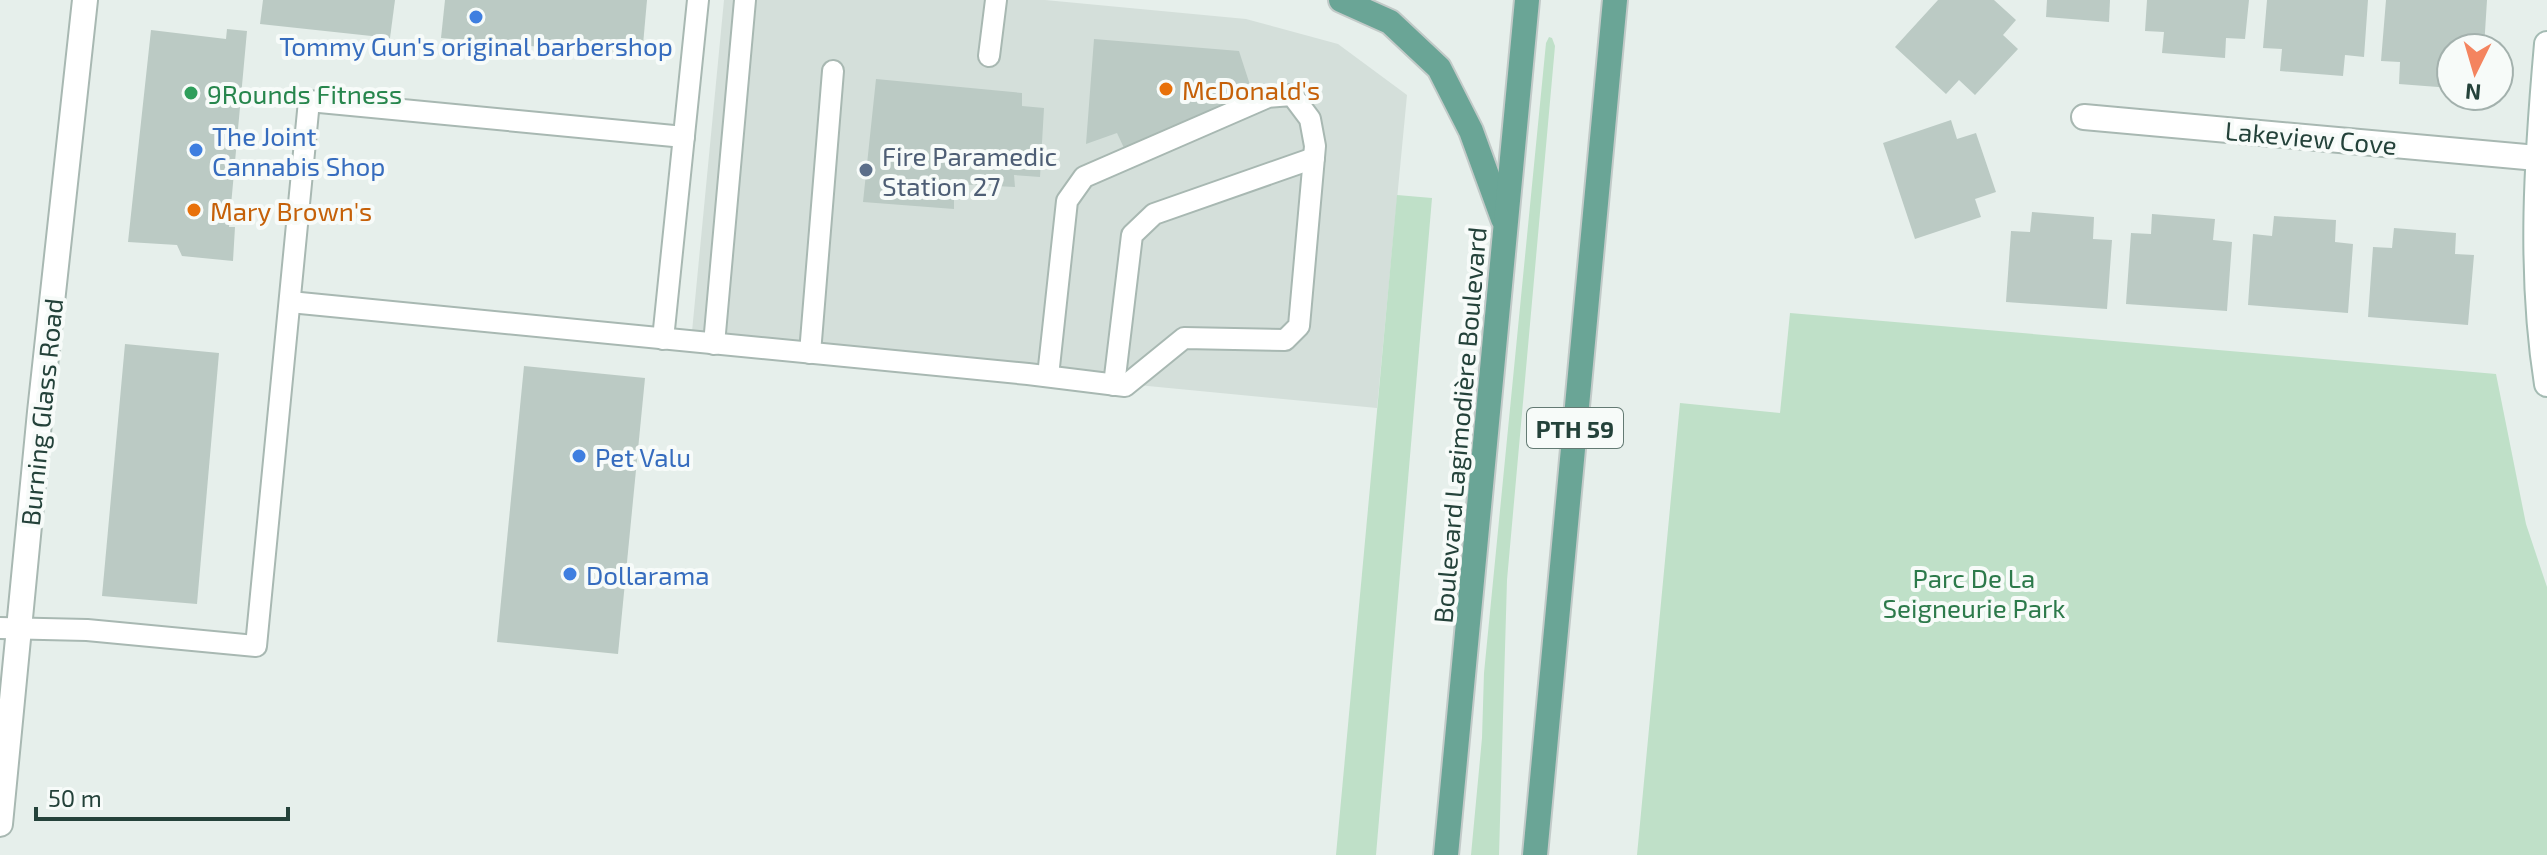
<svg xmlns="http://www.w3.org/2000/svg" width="2547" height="855" font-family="'Exo 2',sans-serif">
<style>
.built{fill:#d4dfda}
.green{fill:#bfe0c8}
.building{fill:#bbcac4}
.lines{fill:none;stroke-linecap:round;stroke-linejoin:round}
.lane-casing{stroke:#a8b8b2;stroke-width:24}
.street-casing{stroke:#a8b8b2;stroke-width:28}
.secondary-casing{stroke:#a4bbb3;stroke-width:28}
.primary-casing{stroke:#c2cac8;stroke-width:28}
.lane{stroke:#fff;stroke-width:20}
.street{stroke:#fff;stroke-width:24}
.secondary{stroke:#fff;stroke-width:24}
.primary{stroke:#6aa596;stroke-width:24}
.shop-dot{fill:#3f7fe0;stroke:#f7fbf9;stroke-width:3}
.food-dot{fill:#e8710a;stroke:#f7fbf9;stroke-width:3}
.leisure-dot{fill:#2e9e5b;stroke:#f7fbf9;stroke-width:3}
.service-dot{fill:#5c6f8a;stroke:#f7fbf9;stroke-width:3}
.labels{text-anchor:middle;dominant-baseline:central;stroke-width:8;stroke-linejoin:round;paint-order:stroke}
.shield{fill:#f7fbf9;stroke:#637a73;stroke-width:2}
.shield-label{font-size:24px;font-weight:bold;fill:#24423a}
.shop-label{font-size:26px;fill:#366cbe;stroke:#f7fbf9;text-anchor:start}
.food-label{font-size:26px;fill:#c56008;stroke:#f7fbf9;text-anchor:start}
.leisure-label{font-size:26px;fill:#27864d;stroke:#f7fbf9;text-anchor:start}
.street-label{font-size:26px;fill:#24423a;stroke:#f7fbf9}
.service-label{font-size:26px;fill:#4e5e75;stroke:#f7fbf9;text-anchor:start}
.park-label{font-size:26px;fill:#2d7a4b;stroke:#f7fbf9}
</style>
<rect width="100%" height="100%" fill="#e6efeb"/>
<polygon class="built" points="724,0 1045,0 1246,19 1338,44 1407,95 1377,408 691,342"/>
<g class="green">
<polygon points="1549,37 1552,38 1555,46 1507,580 1499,855 1471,855 1482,738 1484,673 1546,43"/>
<polygon points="1397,195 1432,198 1376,855 1336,855"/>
<polygon points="1790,313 2496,374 2526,524 2547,587 2547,855 1637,855 1680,403 1780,413"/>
</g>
<g class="building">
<polygon points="263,0 395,0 390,38 260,24"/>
<polygon points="445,0 647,0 642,56 441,38"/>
<polygon points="1938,0 1994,0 2016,20 2003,35 2018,49 1975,95 1959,80 1946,94 1895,47"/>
<polygon points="2047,0 2110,0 2109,22 2046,17"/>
<polygon points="2147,0 2249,0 2245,39 2226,38 2225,58 2162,53 2164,32 2145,31"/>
<polygon points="2267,0 2368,0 2364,57 2345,55 2343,76 2280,71 2282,49 2263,48"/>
<polygon points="2386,0 2487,0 2484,48 2451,48 2451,88 2399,84 2400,62 2381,61"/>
<polygon points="227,29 247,31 229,227 235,227 233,261 182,256 177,245 128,242 151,30 226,39"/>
<polygon points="1094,39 1239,51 1250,85 1233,94 1239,103 1124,148 1117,133 1086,144"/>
<polygon points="876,79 1022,93 1022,106 1044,108 1040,177 1014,175 1015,187 954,184 954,209 863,202"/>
<polygon points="1951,120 1957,139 1976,133 1996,192 1975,199 1981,217 1915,239 1883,143"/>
<polygon points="2032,212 2094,217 2093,239 2112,240 2107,309 2006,302 2011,231 2030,232"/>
<polygon points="2152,214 2215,219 2213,240 2232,242 2227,311 2126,304 2131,233 2151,234"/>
<polygon points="2274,216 2336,220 2335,242 2353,244 2348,313 2248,305 2253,234 2272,236"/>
<polygon points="2394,228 2456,233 2455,254 2474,255 2468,325 2368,317 2373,247 2392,248"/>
<polygon points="125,344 219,353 197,604 102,596"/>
<polygon points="524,366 645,378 618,654 497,642"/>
</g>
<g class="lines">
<g class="lane-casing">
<g id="lane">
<polyline points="989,56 996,0"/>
<polyline points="290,302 1028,374 1125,386 1184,338 1285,340 1299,326 1315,146 1310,119 1292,95 1268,97 1084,177 1067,201 1048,376"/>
<polyline points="663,339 698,0"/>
<polyline points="714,344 745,0"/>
<polyline points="810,353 833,71"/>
<polyline points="1114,385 1132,235 1154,214 1314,158"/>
<polyline points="0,628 87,630 256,646 309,101 684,137"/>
</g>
</g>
<g class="street-casing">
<g id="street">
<polyline points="2084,117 2537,158"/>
<polyline points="0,824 40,412 85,0"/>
</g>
</g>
<g class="secondary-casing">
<path id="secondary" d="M 2547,44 C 2537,157 2529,271 2547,384"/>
</g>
<g class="primary-casing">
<g id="primary">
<polyline points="1341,0 1390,22 1439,68 1471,131 1503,219"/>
<polyline points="1446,855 1527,0"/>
<polyline points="1535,855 1615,0"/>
</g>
</g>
<use href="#lane" class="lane"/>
<use href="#street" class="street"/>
<use href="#secondary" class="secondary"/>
<use href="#primary" class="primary"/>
</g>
<g class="shop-dot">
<circle cx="476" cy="17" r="8"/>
<circle cx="196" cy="150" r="8"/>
<circle cx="579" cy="456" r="8"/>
<circle cx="570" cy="574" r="8"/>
</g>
<g class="food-dot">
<circle cx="1166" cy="89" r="8"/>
<circle cx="194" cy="210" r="8"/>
</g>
<circle class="leisure-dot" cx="191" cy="93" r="8"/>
<circle class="service-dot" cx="866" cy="170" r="8"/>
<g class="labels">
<rect class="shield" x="1527" y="408" width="96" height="40" rx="6"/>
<g class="shield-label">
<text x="1575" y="428">PTH 59</text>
</g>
<g class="shop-label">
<text x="476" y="45" text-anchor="middle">Tommy Gun's original barbershop</text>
<text x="212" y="135">The Joint<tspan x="212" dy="30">Cannabis Shop</tspan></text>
<text x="595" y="456">Pet Valu</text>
<text x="586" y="574">Dollarama</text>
</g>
<g class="food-label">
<text x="1182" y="89">McDonald's</text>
<text x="210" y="210">Mary Brown's</text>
</g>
<g class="leisure-label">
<text x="207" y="93">9Rounds Fitness</text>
</g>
<g class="street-label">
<text transform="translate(2311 137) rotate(5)">Lakeview Cove</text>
<text transform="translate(41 412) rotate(-84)">Burning Glass Road</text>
<text transform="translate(1459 425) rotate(-85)">Boulevard Lagimodière Boulevard</text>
</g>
<g class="service-label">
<text x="882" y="155">Fire Paramedic<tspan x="882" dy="30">Station 27</tspan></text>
</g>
<g class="park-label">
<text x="1974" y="577">Parc De La<tspan x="1974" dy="30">Seigneurie Park</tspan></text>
</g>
</g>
<g transform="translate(2475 72) rotate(185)"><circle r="38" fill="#f7fbf9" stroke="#a3b1ad" stroke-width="2"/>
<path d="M0-6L14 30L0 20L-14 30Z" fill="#f4845f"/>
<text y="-12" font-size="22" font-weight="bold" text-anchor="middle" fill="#24423a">N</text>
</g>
<path d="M36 807v12h252v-12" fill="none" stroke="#24423a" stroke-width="4"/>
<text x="48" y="807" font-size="24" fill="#24423a" stroke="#f7fbf9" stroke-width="6" paint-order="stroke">50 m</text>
</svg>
